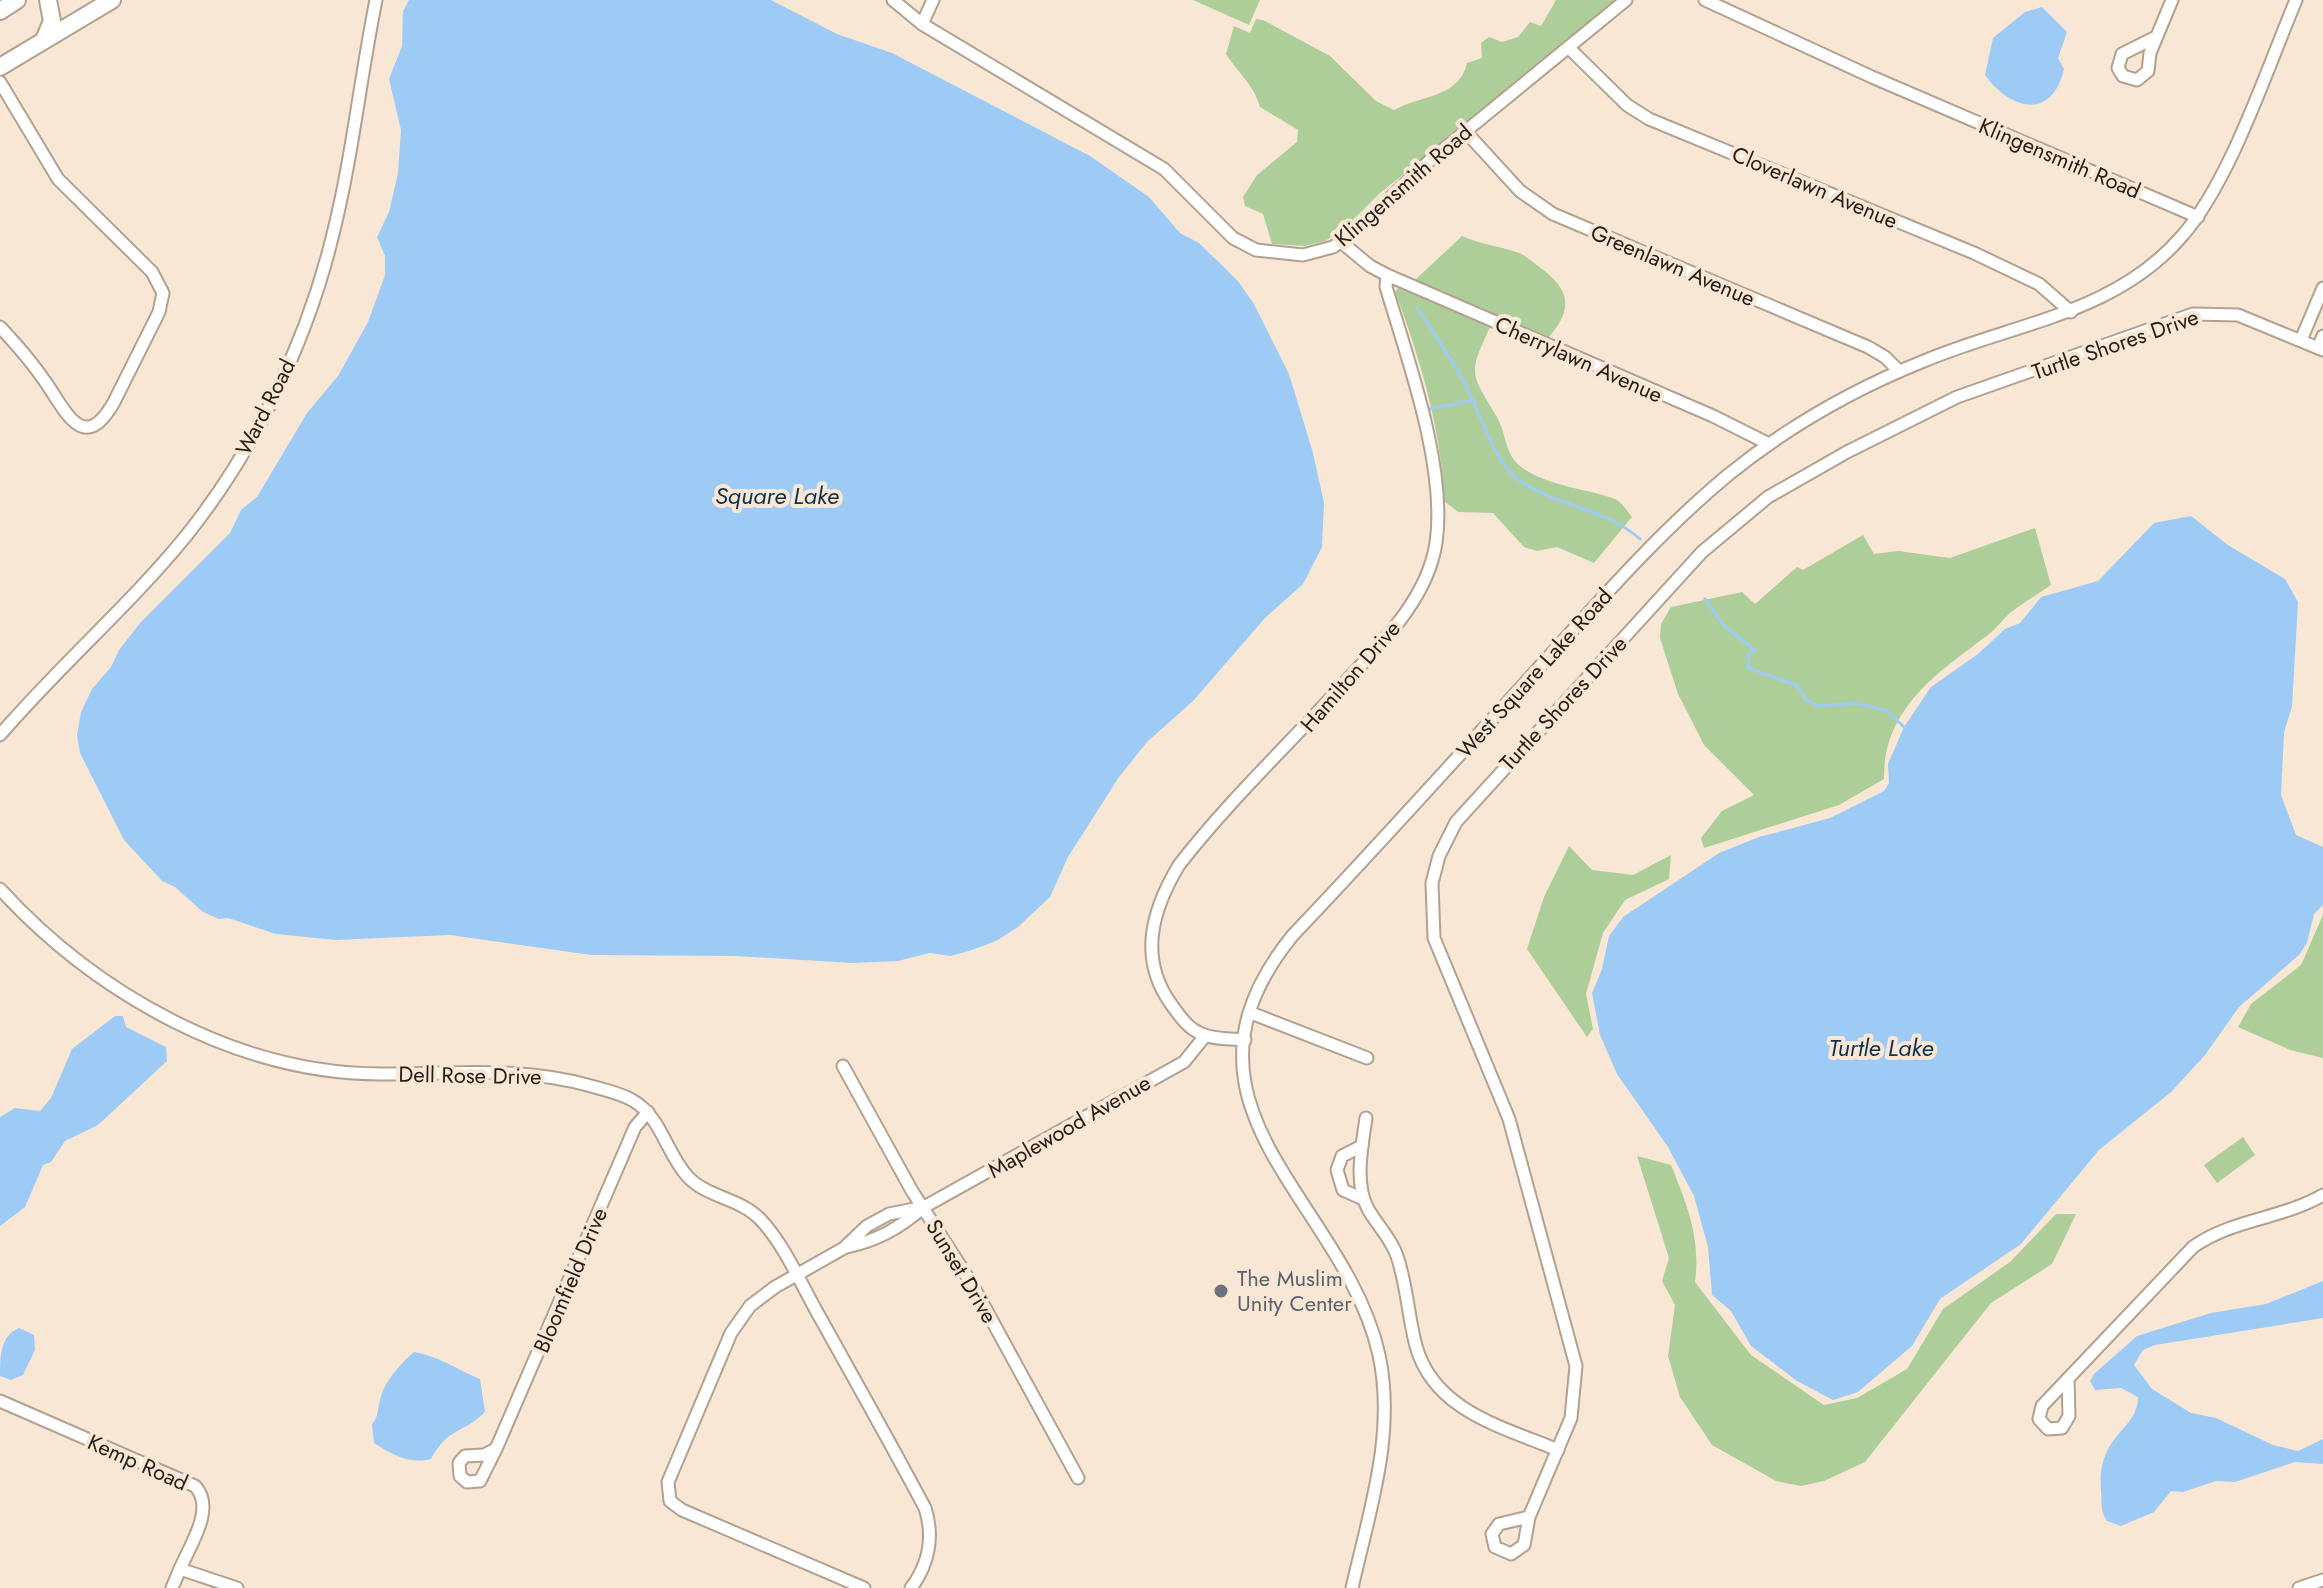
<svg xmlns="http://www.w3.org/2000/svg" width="2323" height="1588" font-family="Jost,sans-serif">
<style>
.green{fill:#aece99}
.water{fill:#9ecbf6}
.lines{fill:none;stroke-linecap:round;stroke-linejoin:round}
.stream{stroke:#9ecbf6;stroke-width:3}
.minor-casing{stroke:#b2a190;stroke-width:15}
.highway-casing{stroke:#b2a190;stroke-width:20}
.minor{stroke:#fff;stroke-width:11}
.highway{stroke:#fff;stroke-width:16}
.worship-dot{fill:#6b7280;stroke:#f9e7d5;stroke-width:3}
.labels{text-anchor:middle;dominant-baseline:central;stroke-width:8;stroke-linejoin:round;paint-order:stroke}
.street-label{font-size:22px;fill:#241e17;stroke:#f9e7d5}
.worship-label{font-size:22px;fill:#5b616d;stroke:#f9e7d5;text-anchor:start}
.water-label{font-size:24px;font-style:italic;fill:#10324e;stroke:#f9e7d5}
</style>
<rect width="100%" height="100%" fill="#f9e7d5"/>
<g class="green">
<polygon points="1193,0 1260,0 1249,25"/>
<path d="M 1556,0 L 1622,0 L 1380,193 L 1343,230 L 1325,241 L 1305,246 L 1272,244 L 1263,214 L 1245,206 L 1243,197 L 1257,175 L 1297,142 L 1298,130 L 1260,107 C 1254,85 1238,73 1226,54 L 1234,26 L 1250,33 L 1256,19 L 1263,20 L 1330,56 L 1376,101 L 1394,110 C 1421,95 1459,98 1467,63 L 1482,58 L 1481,43 L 1489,37 L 1502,42 L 1518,37 L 1530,22 L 1541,26 Z"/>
<path d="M 1462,236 C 1480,244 1498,246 1516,252 C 1524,254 1531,261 1538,266 C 1569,288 1575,307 1549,337 L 1415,280 Z"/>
<path d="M 1401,284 L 1486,320 L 1490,327 C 1468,375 1470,372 1497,417 C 1504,429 1505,445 1512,457 C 1530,485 1587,488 1615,499 C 1622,502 1627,511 1632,517 L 1594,563 L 1557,547 L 1537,551 L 1524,547 L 1493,513 L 1458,512 L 1444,501 C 1442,432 1420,357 1395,292 Z"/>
<path d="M 2035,528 L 2051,585 C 2038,594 2023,603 2010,613 C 2002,620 1996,629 1988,635 C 1937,673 1883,709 1884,779 L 1839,805 L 1704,848 L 1701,838 L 1722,811 L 1754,795 L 1704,745 L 1678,694 L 1660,638 L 1661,624 L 1671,607 L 1742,592 L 1755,604 L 1797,567 L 1803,570 L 1863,535 L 1874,554 L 1898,551 L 1950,558 Z"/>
<polygon points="1569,846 1592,870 1633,875 1671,855 1669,879 1625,900 1603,933 1586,994 1593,1029 1587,1037 1527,949 1544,897"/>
<polygon points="2323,915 2323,1058 2290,1050 2238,1027 2251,1004 2301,965"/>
<polygon points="2243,1137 2255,1155 2217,1183 2204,1165"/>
<path d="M 1637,1156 L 1671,1165 C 1687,1204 1701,1239 1695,1282 L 1751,1355 L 1824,1405 L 1857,1398 L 1907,1369 L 1943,1309 L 2010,1262 L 2056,1214 L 2076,1214 L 2052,1264 L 1991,1303 L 1865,1462 L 1824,1481 L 1801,1486 L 1776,1481 L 1712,1445 L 1680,1397 L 1668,1356 L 1675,1305 L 1662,1281 L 1669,1258 Z"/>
</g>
<g class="water">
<polygon points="409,0 771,0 837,34 892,53 1090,156 1149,197 1180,233 1199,243 1238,281 1254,304 1289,374 1313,453 1324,503 1322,547 1303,584 1265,618 1193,701 1147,742 1119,777 1068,857 1050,897 1018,927 996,941 969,951 950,956 930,953 898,961 853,963 737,956 591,955 450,935 336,940 276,934 228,918 219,919 203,912 175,887 162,881 124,840 80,753 77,735 81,712 92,689 111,667 119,650 140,623 230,533 241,510 257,497 307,413 338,376 368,322 385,275 385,256 377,237 389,212 398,173 401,130 389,79 402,46 403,11"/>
<path d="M 2042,7 L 2067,32 L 2058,58 L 2064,69 C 2052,121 2010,110 1985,75 L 1993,38 L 2025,12 Z"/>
<polygon points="2191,516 2228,545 2285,579 2298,602 2292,706 2284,733 2281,795 2296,835 2323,847 2323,905 2314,914 2307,943 2299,955 2239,1007 2205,1055 2171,1092 2099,1150 2021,1244 1940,1299 1912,1346 1858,1392 1833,1400 1797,1381 1751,1346 1731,1311 1712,1295 1708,1247 1694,1196 1668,1147 1617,1074 1600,1035 1592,993 1602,969 1609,936 1623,917 1719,853 1759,837 1830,818 1884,791 1889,783 1888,764 1904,727 1931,687 1978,654 2005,629 2020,623 2041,597 2098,581 2154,523"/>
<polygon points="115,1016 123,1016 126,1027 166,1047 167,1061 98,1125 65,1141 51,1162 43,1165 25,1207 0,1226 0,1117 15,1108 40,1111 51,1098 72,1049"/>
<path d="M 2323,1281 L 2323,1318 L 2155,1345 L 2143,1350 L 2134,1365 L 2152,1389 L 2191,1413 L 2216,1418 L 2273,1445 L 2298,1451 L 2323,1439 L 2323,1464 L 2295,1462 L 2235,1482 L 2216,1481 L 2183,1492 L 2171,1491 L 2154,1512 L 2121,1526 L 2107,1521 C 2100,1511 2102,1501 2101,1490 C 2097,1433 2138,1431 2138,1397 L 2121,1388 L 2095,1390 L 2090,1381 L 2094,1374 L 2137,1336 L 2211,1313 L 2266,1304 Z"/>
<path d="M 19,1328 L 34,1335 L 35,1350 L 23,1375 L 11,1380 L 0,1376 C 0,1357 0,1336 19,1328 Z"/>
<path d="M 414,1352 C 436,1355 458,1370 480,1379 L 485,1412 C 463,1434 448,1427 431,1459 C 411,1465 391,1454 374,1443 L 372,1424 C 379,1416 377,1411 380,1400 C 384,1382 400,1364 414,1352 Z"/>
</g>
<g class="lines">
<g class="stream">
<path d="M 1417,308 C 1434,334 1452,359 1466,386 C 1478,409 1495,461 1515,477 C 1552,507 1603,506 1640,539"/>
<polyline points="1430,409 1470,401"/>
<polyline points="1705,599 1724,626 1755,650 1749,654 1748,668 1796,685 1806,700 1818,706 1856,703 1887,711 1904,727"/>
</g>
<g class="minor-casing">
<g id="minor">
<polyline points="893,0 922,24 1164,169 1233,238 1256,250 1303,255 1333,247 1351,235 1428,162 1626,0"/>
<polyline points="1705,0 1872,77 2198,217"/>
<polyline points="922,24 933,0"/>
<polyline points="2156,37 2122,54 2118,68 2123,76 2137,80 2148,71 2150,53 2172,0"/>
<polyline points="1570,49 1627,105 1649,119 1974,253 2039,284 2071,312"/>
<path d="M 0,82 L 58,179 L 152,272 L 163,293 L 159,312 L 114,402 C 83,457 65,409 44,380 C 31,361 16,344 0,327"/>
<polyline points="1465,131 1520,191 1553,214 1868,347 1885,357 1899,371"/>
<polyline points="1341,242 1370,266 1387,275 1713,416 1769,444"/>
<polyline points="2301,340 2323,288"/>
<polyline points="2318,348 2323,336"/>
<path d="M 0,735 C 59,666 129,606 186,536 C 254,451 306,344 332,238 C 352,160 360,79 376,0"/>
<path d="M 0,889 C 95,993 237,1074 381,1074 C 453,1074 521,1066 591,1086 C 605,1090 620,1093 632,1100 C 661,1116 666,1153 688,1177 C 708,1198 740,1198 760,1219 C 784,1244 800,1282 817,1312 C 853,1377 890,1442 925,1508 C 934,1536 929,1564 911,1588"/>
<polyline points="1251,1013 1367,1058"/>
<path d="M 1245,1040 C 1231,1038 1214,1040 1202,1034 C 1188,1029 1179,1015 1171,1004 C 1138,958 1152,910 1179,865 C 1227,803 1286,747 1339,689 C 1377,647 1427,602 1436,543 C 1447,468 1408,360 1386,287 L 1387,275"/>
<polyline points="843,1066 912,1191 972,1284 1078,1478"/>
<path d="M 1366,1118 C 1362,1146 1354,1184 1368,1209 C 1377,1225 1391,1238 1397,1256 C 1407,1285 1408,1316 1416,1346 C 1434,1411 1503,1427 1558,1450"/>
<polyline points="1362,1146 1342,1156 1337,1170 1343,1190 1363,1199"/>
<path d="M 847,1247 C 879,1240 899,1228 924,1207 L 1184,1062 L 1205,1036"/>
<path d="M 2068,1381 L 2069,1416 L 2062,1428 L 2048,1429 L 2039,1419 L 2042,1406 L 2193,1247 C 2232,1219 2282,1219 2323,1195"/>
<path d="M 0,1401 L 195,1486 C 216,1508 190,1545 180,1569"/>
<polyline points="496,1449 480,1481 467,1482 460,1476 459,1463 465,1456 484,1455 496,1449 635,1127 648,1112"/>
<polyline points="1529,1517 1499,1524 1492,1534 1495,1547 1511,1554 1524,1545 1529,1517 1571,1418 1576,1366 1509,1119 1434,938 1432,883 1439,856 1456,822 1702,552 1768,497 1847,452 1957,397 2193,314 2238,315 2323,350"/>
<polyline points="172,1588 180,1569 237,1588"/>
<polyline points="864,1588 682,1510 670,1501 668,1482 731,1333 750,1306 775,1287 844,1248 867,1226 889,1214 924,1207"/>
<path d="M 1352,1588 C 1369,1512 1396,1434 1379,1355 C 1345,1200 1153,1107 1293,935 C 1375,849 1454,761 1534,673 C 1596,605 1657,534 1728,475 C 1786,428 1854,389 1924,361 C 2014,323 2115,314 2182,236 C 2230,182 2267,69 2296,0"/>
<polyline points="2299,1588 2323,1580"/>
</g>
</g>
<g class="highway-casing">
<g id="highway">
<polyline points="0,11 17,0"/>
<polyline points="44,40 52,21 48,0"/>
<polyline points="0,67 112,0"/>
</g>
</g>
<use href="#minor" class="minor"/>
<use href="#highway" class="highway"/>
</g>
<circle class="worship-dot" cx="1221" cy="1291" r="8"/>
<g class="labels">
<g class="street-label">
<text transform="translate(2060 158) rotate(23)">Klingensmith Road</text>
<text transform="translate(1403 185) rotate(-41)">Klingensmith Road</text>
<text transform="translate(1815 187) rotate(23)">Cloverlawn Avenue</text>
<text transform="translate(1673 265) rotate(23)">Greenlawn Avenue</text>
<text transform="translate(2115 344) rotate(-19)">Turtle Shores Drive</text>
<text transform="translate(1579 359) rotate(24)">Cherrylawn Avenue</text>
<text transform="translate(265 407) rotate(-63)">Ward Road</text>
<text transform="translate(1534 673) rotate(-48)">West Square Lake Road</text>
<text transform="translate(1350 676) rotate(-49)">Hamilton Drive</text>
<text transform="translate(1563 703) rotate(-47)">Turtle Shores Drive</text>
<text transform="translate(470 1075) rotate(1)">Dell Rose Drive</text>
<text transform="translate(1069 1126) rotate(-30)">Maplewood Avenue</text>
<text transform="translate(962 1271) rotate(59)">Sunset Drive</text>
<text transform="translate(570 1280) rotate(-67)">Bloomfield Drive</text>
<text transform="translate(138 1462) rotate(24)">Kemp Road</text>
</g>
<g class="worship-label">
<text x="1237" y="1278">The Muslim<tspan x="1237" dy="25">Unity Center</tspan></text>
</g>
<g class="water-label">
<text x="777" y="495">Square Lake</text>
<text x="1881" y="1047">Turtle Lake</text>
</g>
</g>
</svg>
